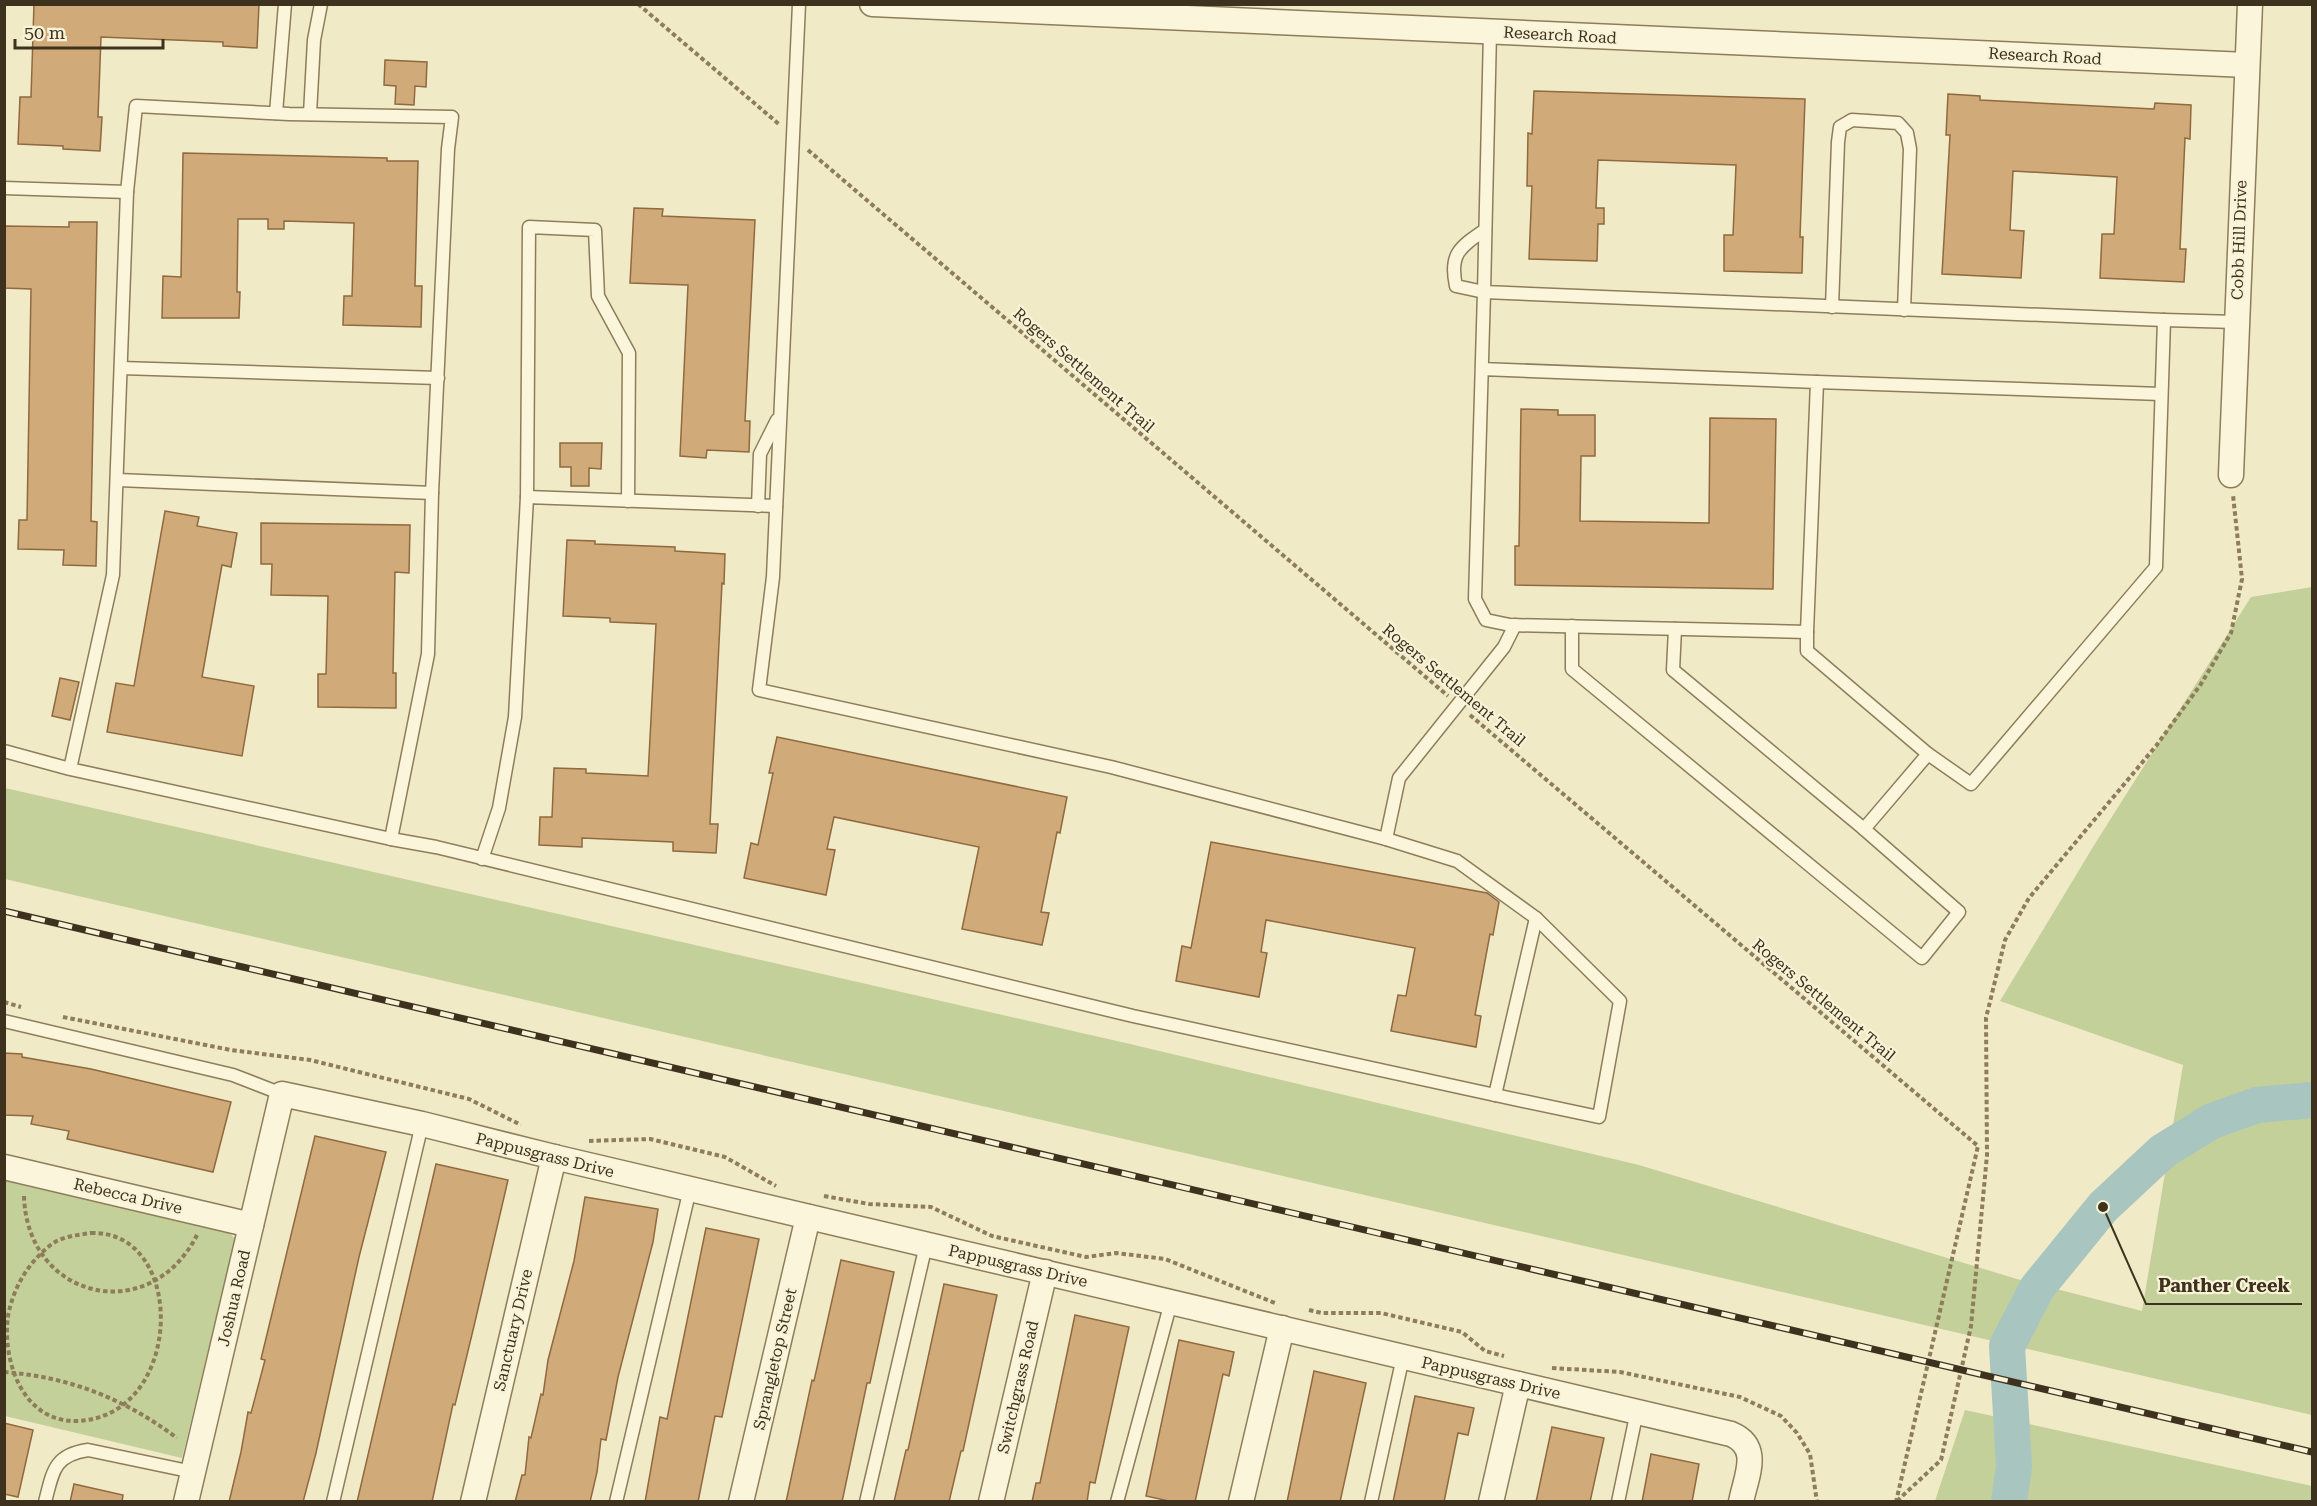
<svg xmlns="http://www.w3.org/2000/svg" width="2317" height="1506" font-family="'Roboto Serif',serif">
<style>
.green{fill:#c3d099}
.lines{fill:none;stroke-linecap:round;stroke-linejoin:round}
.river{stroke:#a8c5c0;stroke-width:36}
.building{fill:#d1aa7a;stroke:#8f693f;stroke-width:1.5}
.service-casing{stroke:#8e7d5a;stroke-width:15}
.minor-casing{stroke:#8e7d5a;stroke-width:27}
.path{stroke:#8e7d5a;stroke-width:4;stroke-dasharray:4.5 3;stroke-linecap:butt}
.service{stroke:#fbf5db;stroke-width:12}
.minor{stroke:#fbf5db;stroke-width:24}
.rail-casing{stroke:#3e321f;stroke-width:7}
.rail{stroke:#f8f3d7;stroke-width:4.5;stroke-dasharray:14;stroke-linecap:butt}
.labels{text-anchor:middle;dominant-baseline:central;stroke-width:4.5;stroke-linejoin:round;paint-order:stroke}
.street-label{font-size:16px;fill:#3e321f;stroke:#f8f3d7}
.leader{fill:none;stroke:#3e321f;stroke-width:2}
.callout-dot{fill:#3e321f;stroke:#f8f3d7;stroke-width:2}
.callout-label{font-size:18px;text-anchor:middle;font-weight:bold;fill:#3e321f;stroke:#f8f3d7;stroke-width:4.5;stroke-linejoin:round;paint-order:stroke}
</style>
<rect width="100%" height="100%" fill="#f1eac7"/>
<g class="green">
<polygon points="2312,587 2312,1415 5,879 5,788 1130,1044 1639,1165 2017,1279 2142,1311 2183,1065 2000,1001 2096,842 2251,597"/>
<polygon points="5,1181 229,1232 235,1239 182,1458 5,1416"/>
<polygon points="1965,1410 2312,1486 2312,1501 1935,1501"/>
</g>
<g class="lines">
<polyline class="river" points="2009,1502 2014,1466 2007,1346 2037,1288 2103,1207 2163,1151 2212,1121 2257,1105 2312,1100"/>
</g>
<g class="building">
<polygon points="34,4 259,4 257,48 223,46 223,42 101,37 98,117 102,117 100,151 63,149 63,146 18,144 20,97 31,97"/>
<polygon points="385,60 427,62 426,87 415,86 414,105 395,104 396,86 384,85"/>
<polygon points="1534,91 1805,99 1800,237 1803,237 1802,273 1724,271 1724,235 1733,235 1736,165 1598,160 1596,208 1604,208 1604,224 1598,224 1597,261 1529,259 1532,186 1527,186 1528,133 1532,134"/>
<polygon points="1948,94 1980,96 1980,100 2154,109 2155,103 2191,105 2190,139 2185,138 2180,249 2186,249 2184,282 2100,278 2102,234 2114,234 2117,177 2013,171 2010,230 2024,231 2021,278 1942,274 1950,135 1946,135"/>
<polygon points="183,153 387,158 387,161 418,161 415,286 422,286 421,327 343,325 344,296 352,296 354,223 284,221 284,229 268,229 268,219 238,219 237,292 240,292 239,318 162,318 163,276 181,277"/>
<polygon points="634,208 663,209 662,216 755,220 745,421 750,421 749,452 707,450 706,458 680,456 688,285 630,283"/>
<polygon points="69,222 97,222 91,521 97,522 96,566 63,565 64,550 18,549 19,520 27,520 31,289 4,288 4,226 69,227"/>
<polygon points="1521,409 1558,410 1558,415 1595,415 1595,456 1581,456 1580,521 1709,523 1710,418 1776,419 1773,589 1515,585 1515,546 1519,546"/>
<polygon points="560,443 602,443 601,469 589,468 589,486 571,486 571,467 560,467"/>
<polygon points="165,511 199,517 197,526 237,533 231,567 222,565 202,677 254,686 242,756 107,732 116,683 134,686"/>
<polygon points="261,523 410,525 409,573 395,572 393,673 396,673 396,708 318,707 318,674 326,674 328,596 271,595 272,564 261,564"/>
<polygon points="567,540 595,541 595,544 675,547 675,551 725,554 724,584 722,583 710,824 718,824 716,853 673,851 673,842 582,838 582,847 539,845 540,817 552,817 554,768 586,769 586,773 648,776 656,624 610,622 610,618 563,616"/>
<polygon points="60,678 79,682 70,720 52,716"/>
<polygon points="777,737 1067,797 1060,833 1057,832 1041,912 1049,913 1042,945 962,929 979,847 834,817 827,849 835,850 826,895 744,878 751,843 758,845 773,773 769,773"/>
<polygon points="1211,842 1487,893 1499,902 1493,935 1490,934 1475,1015 1481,1016 1476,1047 1391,1031 1398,995 1406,996 1415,948 1266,920 1261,952 1267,953 1259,997 1176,981 1182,946 1191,948"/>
<polygon points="4,1053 22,1054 22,1057 91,1069 231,1102 213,1172 67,1139 69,1131 31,1124 33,1116 4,1115"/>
<polygon points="315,1136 386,1152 359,1257 316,1453 303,1502 229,1502 241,1452 248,1412 251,1413 265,1360 261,1359"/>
<polygon points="436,1164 508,1180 474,1326 455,1405 453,1404 432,1502 357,1502"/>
<polygon points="585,1197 658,1209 653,1242 618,1377 606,1440 601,1439 597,1472 590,1502 515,1502 522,1475 525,1475 529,1437 531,1438 541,1394 543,1395 548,1360 574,1261"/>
<polygon points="706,1228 759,1239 722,1417 715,1416 698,1502 645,1502 660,1417 667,1419"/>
<polygon points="841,1260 894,1272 870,1383 867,1383 842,1502 786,1502 812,1380 814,1381"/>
<polygon points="944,1284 997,1295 963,1451 961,1451 949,1502 894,1502 906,1450 908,1450"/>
<polygon points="1075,1315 1129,1327 1095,1483 1090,1482 1087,1502 1032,1502 1036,1483 1040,1483"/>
<polygon points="1179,1340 1234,1352 1229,1376 1223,1374 1195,1502 1173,1502 1146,1496"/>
<polygon points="1314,1371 1366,1383 1340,1502 1287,1502"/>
<polygon points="1415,1396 1474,1408 1468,1435 1458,1433 1444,1502 1393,1502"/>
<polygon points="4,1423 33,1430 18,1497 4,1494"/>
<polygon points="1552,1427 1604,1438 1590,1502 1536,1502"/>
<polygon points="1651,1454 1699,1464 1692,1502 1642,1502"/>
<polygon points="74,1484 123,1495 122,1502 70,1502"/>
</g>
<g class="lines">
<g class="service-casing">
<g id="service">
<polyline points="1490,32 1484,292 2164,320"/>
<polyline points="276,113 285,4"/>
<polyline points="310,114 314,40 321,4"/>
<polyline points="4,188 127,192"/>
<polyline points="1832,307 1838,142 1840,127 1852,120 1898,123 1907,133 1910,149 1904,310"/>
<polyline points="121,368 438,378"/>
<path d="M 1482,369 L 1817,382 L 1807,632 L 1510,625 L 1486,620 L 1475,599 L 1484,292 L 1456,286 C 1449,254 1460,247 1485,230"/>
<polyline points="1817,382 2161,394"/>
<polyline points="118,480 432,493"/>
<polyline points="527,497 529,227 595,230 598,296 629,353 628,501"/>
<polyline points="758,506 760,454 777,420"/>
<polyline points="1572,626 1572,669 1922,958 1959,912 1864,829"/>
<polyline points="1675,629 1673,670 1864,829 1928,754 1807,651 1807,632"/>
<polyline points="4,751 70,769 391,839 428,654 432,493 448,149 452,117 289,114 136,106 127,192 113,575 70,769"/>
<polyline points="1928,754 1971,784 2156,567 2164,320 2236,322"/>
<polyline points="391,839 436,847 1133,1016 1495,1095 1536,918 1457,861 1386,839 1111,767 759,690 773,577 799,4"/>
<polyline points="1386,839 1399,778 1504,647 1515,625"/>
<polyline points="482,859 499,808 515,717 527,497 776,506"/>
<polyline points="4,1021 233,1075 282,1094"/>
<polyline points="1495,1095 1599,1117 1620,1001 1536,918"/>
<path d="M 45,1502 C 53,1471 54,1455 88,1450 L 193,1472"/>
<polyline points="333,1502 422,1124"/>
<polyline points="616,1502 690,1189"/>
<polyline points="866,1502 926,1245"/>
<polyline points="1117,1502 1171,1302"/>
<polyline points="1371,1502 1403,1357"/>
<polyline points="1618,1502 1637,1411"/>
</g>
</g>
<g class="minor-casing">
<g id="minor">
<polyline points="872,4 2247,65"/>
<polyline points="2231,475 2250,4"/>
<polyline points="4,1167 251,1225"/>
<path d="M 186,1502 L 282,1094 L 422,1124 L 554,1157 L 1731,1434 C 1762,1447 1746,1476 1741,1502"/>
<polyline points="473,1502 554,1157"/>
<polyline points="741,1502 808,1217"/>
<polyline points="991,1502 1045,1272"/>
<polyline points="1241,1502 1282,1328"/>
<polyline points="1491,1502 1518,1384"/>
</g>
</g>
<g class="path">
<polyline points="638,4 780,125"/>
<polyline points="808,150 1448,696"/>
<polyline points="1470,715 1978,1146 1896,1502"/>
<polyline points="4,1002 21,1007"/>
<polyline points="63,1017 231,1050 310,1060 469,1099 521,1125"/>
<polyline points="589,1141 650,1139 725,1157 776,1186"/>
<path d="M 24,1196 C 27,1300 150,1328 197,1235"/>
<polyline points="824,1196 869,1204 931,1207 992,1236 1086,1257 1116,1253 1165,1259 1275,1303"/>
<path d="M 91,1233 C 189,1230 184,1420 75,1421 C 22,1421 2,1360 8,1316 C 13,1288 29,1261 52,1244 C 63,1236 78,1235 91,1233 Z"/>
<polyline points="1309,1310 1322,1313 1381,1313 1462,1332 1485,1351 1504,1356"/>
<polyline points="1552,1368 1620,1372 1740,1397 1781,1416 1797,1433 1810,1454 1817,1502"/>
<path d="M 4,1372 C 70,1377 125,1399 177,1438"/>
<polyline points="1897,1501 1941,1460 1971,1326 1987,1155 1986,1018 2005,940 2029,898 2156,746 2201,684 2231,633 2242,579 2233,495"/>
</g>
<use href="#service" class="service"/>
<use href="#minor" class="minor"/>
<g class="rail-casing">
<polyline id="rail" points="4,911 2312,1452"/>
</g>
<use href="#rail" class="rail"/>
</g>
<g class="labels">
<g class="street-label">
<text transform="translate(1560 35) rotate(3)">Research Road</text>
<text transform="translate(2045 56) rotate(3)">Research Road</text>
<text transform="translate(2239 240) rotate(-88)">Cobb Hill Drive</text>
<text transform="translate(1084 370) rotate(41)">Rogers Settlement Trail</text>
<text transform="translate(1454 685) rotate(40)">Rogers Settlement Trail</text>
<text transform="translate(1824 1000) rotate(40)">Rogers Settlement Trail</text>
<text transform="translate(545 1155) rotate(14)">Pappusgrass Drive</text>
<text transform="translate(128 1196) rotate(13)">Rebecca Drive</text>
<text transform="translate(1018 1266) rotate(13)">Pappusgrass Drive</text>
<text transform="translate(234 1298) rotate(-77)">Joshua Road</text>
<text transform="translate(513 1330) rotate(-77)">Sanctuary Drive</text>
<text transform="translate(775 1359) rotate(-77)">Sprangletop Street</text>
<text transform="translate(1491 1378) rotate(13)">Pappusgrass Drive</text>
<text transform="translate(1018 1387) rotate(-77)">Switchgrass Road</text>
</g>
</g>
<path class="leader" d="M2103 1207L2146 1304H2302"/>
<circle class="callout-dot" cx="2103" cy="1207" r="6"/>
<g class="callout-label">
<text x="2224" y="1292">Panther Creek</text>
</g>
<rect width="2317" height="1506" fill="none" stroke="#3e321f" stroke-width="12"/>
<path d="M15 39v9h148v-9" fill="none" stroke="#3e321f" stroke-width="3"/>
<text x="24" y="39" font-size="18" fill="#3e321f" stroke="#f8f3d7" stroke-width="4.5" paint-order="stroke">50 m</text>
</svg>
